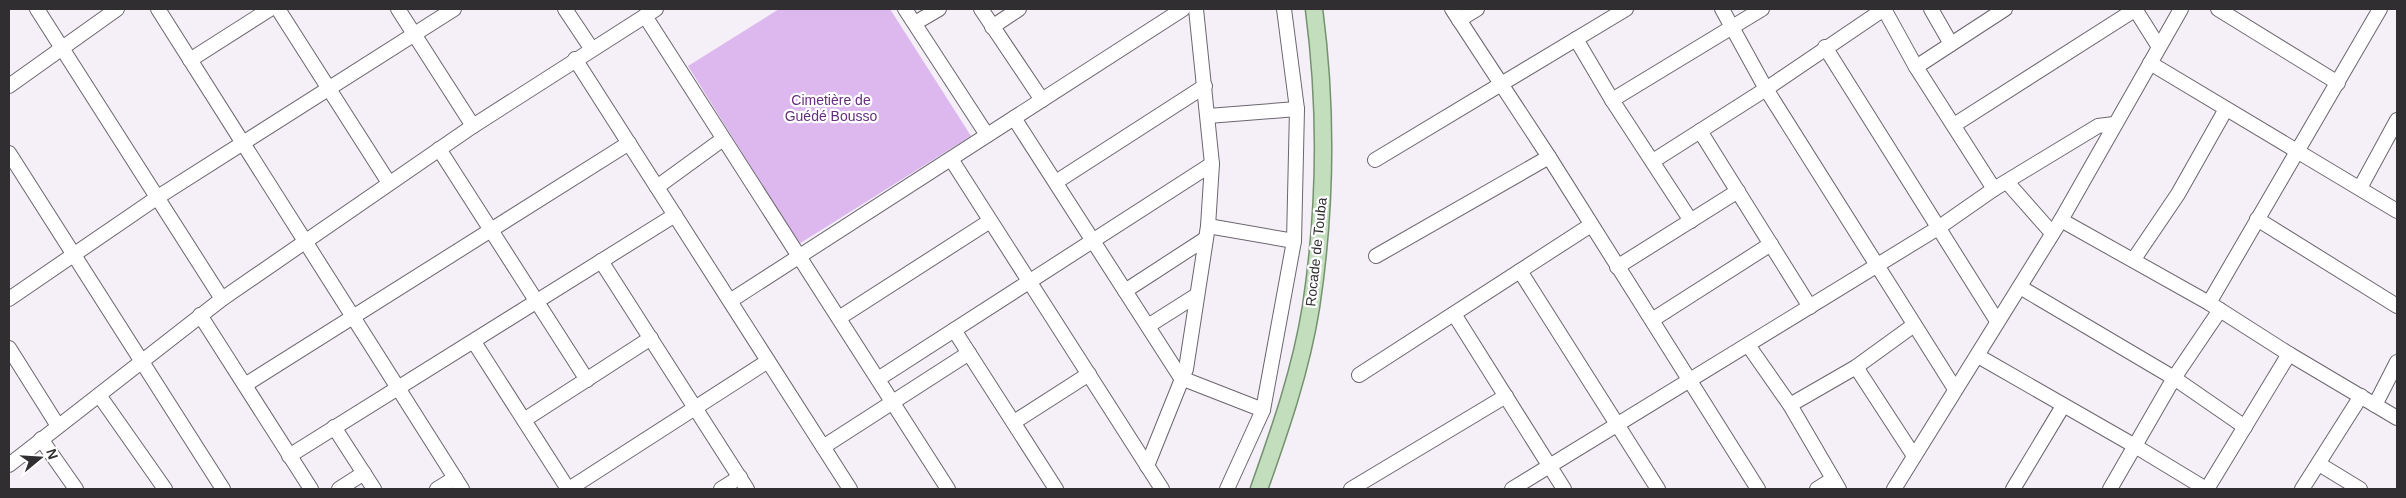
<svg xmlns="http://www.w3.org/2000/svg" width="2406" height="498" font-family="Arial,sans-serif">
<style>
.green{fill:#dcb8ee}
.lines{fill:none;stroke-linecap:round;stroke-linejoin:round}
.minor-casing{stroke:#6b666e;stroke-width:16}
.major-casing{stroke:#75926f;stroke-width:19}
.minor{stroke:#fff;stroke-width:14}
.major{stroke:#c2debd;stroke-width:16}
.labels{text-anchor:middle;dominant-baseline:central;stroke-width:4.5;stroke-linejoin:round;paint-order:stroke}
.park-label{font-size:14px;fill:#652d7e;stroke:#fff}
.street-label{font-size:14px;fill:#302e31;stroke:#fff}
</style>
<rect width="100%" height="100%" fill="#f5eff8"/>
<polygon class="green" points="779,9 890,9 971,136 799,244 688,66"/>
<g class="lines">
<g class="minor-casing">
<g id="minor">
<polyline points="37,9 222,299"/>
<polyline points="158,9 462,489"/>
<polyline points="278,9 389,183"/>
<polyline points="398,9 473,126"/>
<polyline points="565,9 591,48"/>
<polyline points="905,9 987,135"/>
<polyline points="981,9 1042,100"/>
<polyline points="1452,9 1549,157 1758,489"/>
<polyline points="1722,9 1766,89 1955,389"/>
<polyline points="1884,9 1916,67 1994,189"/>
<polyline points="1931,9 1951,44"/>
<polyline points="2135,9 2159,47"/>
<polyline points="2218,9 2338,83"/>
<polyline points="645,16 948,489"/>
<polyline points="1459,20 1477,9"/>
<polyline points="915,23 939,9"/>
<polyline points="992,27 1019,9"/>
<polyline points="1576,39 1612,100 1691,221"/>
<polyline points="1825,47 1997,321"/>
<polyline points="575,59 850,489"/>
<polyline points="190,60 270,9"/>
<polyline points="2150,63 2397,211"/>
<polyline points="1916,67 2005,9"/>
<polyline points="9,86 117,9"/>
<polyline points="1612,100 1762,9"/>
<polyline points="1208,116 1297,109"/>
<polyline points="1014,118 1181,378 1263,410"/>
<polyline points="1954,125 2136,9"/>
<polyline points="1700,131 1810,307"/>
<polyline points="439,149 587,380"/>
<polyline points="9,153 223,489"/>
<polyline points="951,159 1162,489"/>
<polyline points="1375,160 1626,9"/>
<polyline points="1653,161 1766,89 1884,9"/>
<polyline points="1056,182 1205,86"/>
<polyline points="2007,182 2052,233"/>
<polyline points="657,187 723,139"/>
<polyline points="2360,188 2397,120"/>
<polyline points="2257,219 2397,306"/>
<polyline points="2061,220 2209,303 2289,354 2397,418"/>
<polyline points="1208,226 1294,241"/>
<polyline points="1376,256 1549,157"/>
<polyline points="2134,259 2178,194 2226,109"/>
<polyline points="601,261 747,489"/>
<polyline points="1617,267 1738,191"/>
<polyline points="1520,271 1658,489"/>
<polyline points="2020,287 2174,378 2245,427"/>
<polyline points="1125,291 1205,239"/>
<polyline points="9,299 158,197 454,9"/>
<polyline points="730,301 1183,9"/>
<polyline points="2209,303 2380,9"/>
<polyline points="1454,314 1564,489"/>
<polyline points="200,315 311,489"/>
<polyline points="839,318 990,221"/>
<polyline points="1652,320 1771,244"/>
<polyline points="1148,326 1197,295"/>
<polyline points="954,330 1056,489"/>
<polyline points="474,342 568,489"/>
<polyline points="1748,345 1790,405 1839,489"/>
<polyline points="9,348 58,426"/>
<polyline points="1978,356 2135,446 2206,489"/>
<polyline points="1856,367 1914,456"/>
<polyline points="1359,375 1591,225"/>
<polyline points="878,379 1212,164"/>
<polyline points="245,385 629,143"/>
<polyline points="99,395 165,489"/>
<polyline points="1790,405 1856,367 1914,325"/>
<polyline points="2375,405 2397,362"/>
<polyline points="524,420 651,338"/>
<polyline points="1014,422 1089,374"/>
<polyline points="334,427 374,489"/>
<polyline points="41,439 76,489"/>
<polyline points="823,447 969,353"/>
<polyline points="289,456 675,215"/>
<polyline points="2319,464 2360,489"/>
<polyline points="9,465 222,299 473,126 656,9"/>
<polyline points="1147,466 1186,369 1208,226 1212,164 1196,9"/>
<polyline points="339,489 364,473"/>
<polyline points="437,489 455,478"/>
<polyline points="569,489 768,361"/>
<polyline points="721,489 740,477"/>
<polyline points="1227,489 1263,410 1294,241 1297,109 1284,9"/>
<polyline points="1351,489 1506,396"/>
<polyline points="1512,489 1938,228 1994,189 2098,126 2114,124"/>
<polyline points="1817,489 1833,479"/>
<polyline points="1894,489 2061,220 2181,9"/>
<polyline points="2013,489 2063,406"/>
<polyline points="2110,489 2174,378 2220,310"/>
<polyline points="2207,489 2289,354"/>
<polyline points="2302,489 2361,396"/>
</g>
</g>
<g class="major-casing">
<path id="major" d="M 1259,489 C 1280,430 1301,370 1311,307 C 1326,208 1327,108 1314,9"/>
</g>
<use href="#minor" class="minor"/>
<use href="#major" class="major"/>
</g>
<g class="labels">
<g class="park-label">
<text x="831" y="100">Cimetière de<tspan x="831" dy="16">Guédé Bousso</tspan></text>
</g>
<g class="street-label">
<text transform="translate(1316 252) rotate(-84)">Rocade de Touba</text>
</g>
</g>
<rect width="2406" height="498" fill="none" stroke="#302e31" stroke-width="20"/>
<g transform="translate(40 458) rotate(72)" stroke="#ffffff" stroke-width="4" paint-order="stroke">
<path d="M0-4L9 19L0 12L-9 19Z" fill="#302e31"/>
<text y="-8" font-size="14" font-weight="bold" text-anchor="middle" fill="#302e31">N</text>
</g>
</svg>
